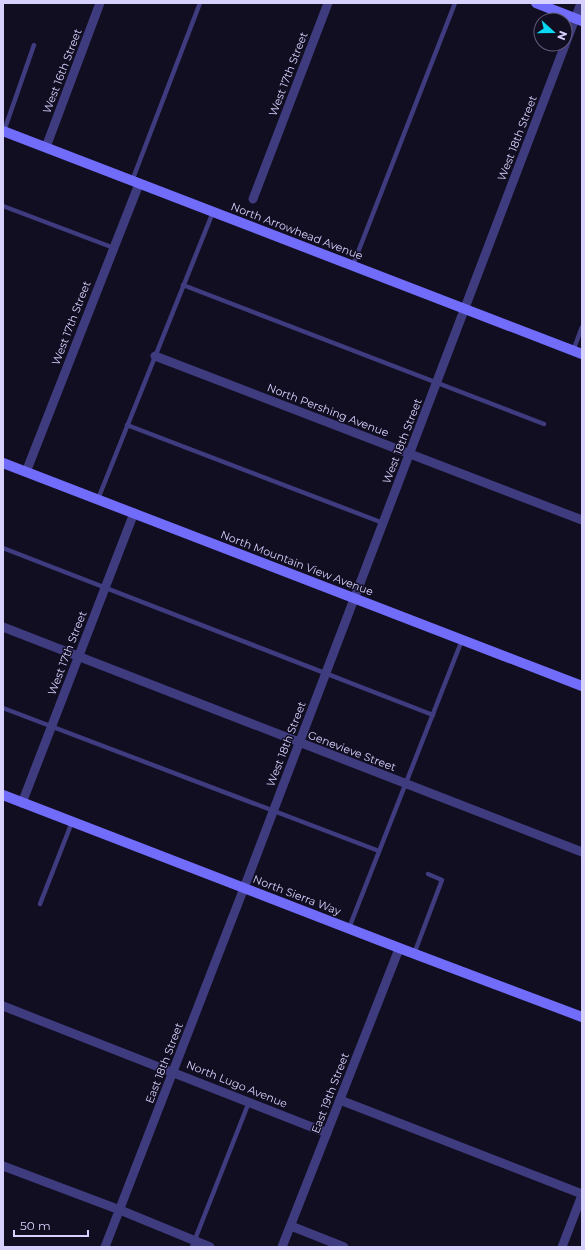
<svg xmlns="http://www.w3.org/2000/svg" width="585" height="1250" font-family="Montserrat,sans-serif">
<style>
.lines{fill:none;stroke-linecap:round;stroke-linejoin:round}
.lane{stroke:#3f3b7f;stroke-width:4.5}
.street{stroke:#3f3b7f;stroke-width:9}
.secondary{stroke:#716cfa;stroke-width:10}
.labels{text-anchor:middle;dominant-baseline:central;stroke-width:3;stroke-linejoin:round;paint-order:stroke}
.street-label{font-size:11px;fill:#d7d1fd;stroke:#120e22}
</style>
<rect width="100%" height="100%" fill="#120e22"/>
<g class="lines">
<g class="lane">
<polyline points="4,131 34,45"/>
<polyline points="132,181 200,3"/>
<polyline points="3,206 114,248"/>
<polyline points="353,265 455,3"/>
<polyline points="183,285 544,424"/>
<polyline points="573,351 582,327"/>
<polyline points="127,425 383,523"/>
<polyline points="98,499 213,212"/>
<polyline points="3,548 433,715"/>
<polyline points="3,708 379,851"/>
<polyline points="40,904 72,822"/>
<polyline points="349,928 462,640"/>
<polyline points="414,954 442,880 428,874"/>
<polyline points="192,1247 249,1102"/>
</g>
<g class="street">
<polyline points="46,147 100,3"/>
<polyline points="253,199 328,3"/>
<polyline points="155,356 582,520"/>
<polyline points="26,472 139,184"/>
<polyline points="3,627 582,852"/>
<polyline points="22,803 134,513"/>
<polyline points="3,1006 327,1133"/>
<polyline points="340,1100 582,1194"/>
<polyline points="3,1166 120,1210 210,1247"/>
<polyline points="291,1226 344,1247"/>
<polyline points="105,1247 244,888 581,3"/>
<polyline points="282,1247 399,949"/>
<polyline points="562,1247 582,1195"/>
</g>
<g class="secondary">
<polyline points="536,3 582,21"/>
<polyline points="3,131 582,354"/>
<polyline points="3,463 582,686"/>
<polyline points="3,795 407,951 582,1017"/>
</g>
</g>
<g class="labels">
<g class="street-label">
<text transform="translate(62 71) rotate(-69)">West 16th Street</text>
<text transform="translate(288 74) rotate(-69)">West 17th Street</text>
<text transform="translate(517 138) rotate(-69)">West 18th Street</text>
<text transform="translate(297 231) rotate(21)">North Arrowhead Avenue</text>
<text transform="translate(71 323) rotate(-69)">West 17th Street</text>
<text transform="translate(328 410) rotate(21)">North Pershing Avenue</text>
<text transform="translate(402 441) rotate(-69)">West 18th Street</text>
<text transform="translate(297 563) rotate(21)">North Mountain View Avenue</text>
<text transform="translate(67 653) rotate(-69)">West 17th Street</text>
<text transform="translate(286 744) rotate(-69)">West 18th Street</text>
<text transform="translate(352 751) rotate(21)">Genevieve Street</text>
<text transform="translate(297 895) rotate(21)">North Sierra Way</text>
<text transform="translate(164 1063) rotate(-69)">East 18th Street</text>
<text transform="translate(237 1084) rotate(22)">North Lugo Avenue</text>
<text transform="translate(330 1093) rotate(-69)">East 19th Street</text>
</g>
</g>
<rect width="585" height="1250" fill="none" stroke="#d7d1fd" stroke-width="8"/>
<g transform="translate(553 32) rotate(111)"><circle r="19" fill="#120e22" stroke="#615c7a"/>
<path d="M0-3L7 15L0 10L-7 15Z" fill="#09d8f2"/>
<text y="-6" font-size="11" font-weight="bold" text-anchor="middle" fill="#d7d1fd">N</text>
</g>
<path d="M14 1230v6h74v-6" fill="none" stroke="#d7d1fd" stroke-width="2"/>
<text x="20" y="1230" font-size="12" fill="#d7d1fd" stroke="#120e22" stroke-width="3" paint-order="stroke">50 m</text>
</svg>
